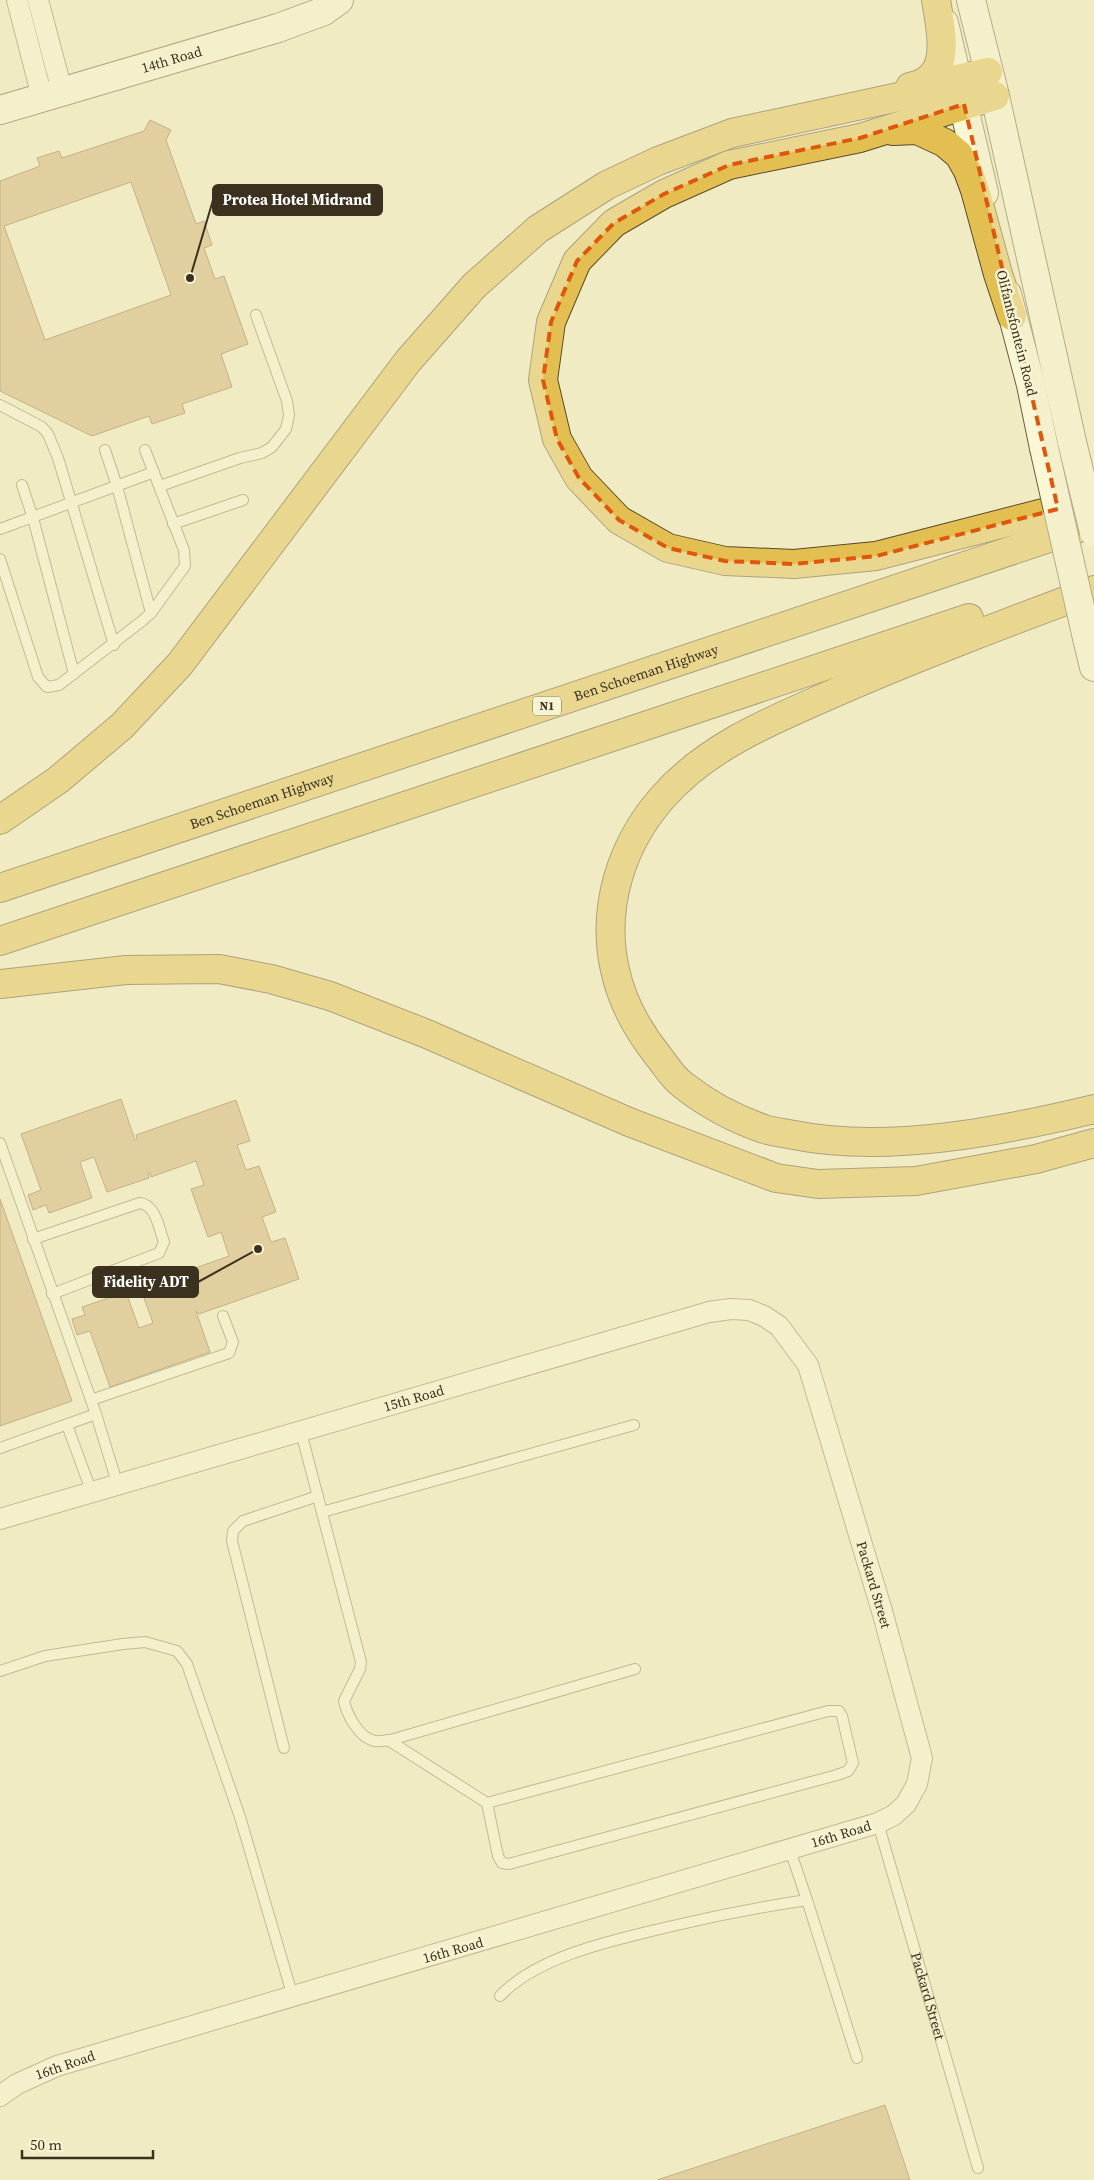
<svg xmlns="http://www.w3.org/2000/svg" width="1094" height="2180" font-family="'Source Serif 4',serif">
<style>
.building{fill:#d0ae77;stroke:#8c6c3e;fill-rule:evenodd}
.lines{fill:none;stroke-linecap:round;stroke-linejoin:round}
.lane-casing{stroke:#8b7e59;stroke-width:12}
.street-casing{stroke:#8b7e59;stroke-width:22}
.secondary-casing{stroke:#6d5e3c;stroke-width:30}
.highway-casing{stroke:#594a2d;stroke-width:30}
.lane{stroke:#faf7d7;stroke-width:10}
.street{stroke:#faf7d7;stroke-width:20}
.secondary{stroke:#faf7d7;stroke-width:28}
.highway{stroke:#e3bf51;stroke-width:28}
.secondary-bridge-casing{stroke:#6d5e3c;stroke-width:30;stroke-linecap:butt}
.secondary-bridge{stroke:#faf7d7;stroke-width:28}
.marked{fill:none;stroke:#df570d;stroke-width:4;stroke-dasharray:10 6;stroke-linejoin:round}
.labels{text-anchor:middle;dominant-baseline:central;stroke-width:5;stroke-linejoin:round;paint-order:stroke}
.shield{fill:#f7f4d3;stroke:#736c54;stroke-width:1}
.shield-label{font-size:12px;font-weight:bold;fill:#3b311e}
.street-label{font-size:14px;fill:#3b311e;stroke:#f7f4d3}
.leader{fill:none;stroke:#3b311e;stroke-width:2}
.callout-dot{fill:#3b311e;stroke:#f7f4d3;stroke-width:2}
.callout{fill:#3b311e;stroke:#3b311e;stroke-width:2}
.callout-label{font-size:15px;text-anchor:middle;font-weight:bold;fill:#fff}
</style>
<rect width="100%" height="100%" fill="#f0ebc3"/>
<g class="building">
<path d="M 150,120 L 171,130 L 166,140 L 196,224 L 204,221 L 212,245 L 204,248 L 215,279 L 224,276 L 248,344 L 221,354 L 232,387 L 182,404 L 185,413 L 152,424 L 149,416 L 92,436 L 0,391 L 0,181 L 40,166 L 37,158 L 59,151 L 62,158 L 144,131 ZM 131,182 L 171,295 L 45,340 L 4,226 Z"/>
<polygon points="121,1099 135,1140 137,1139 136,1135 236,1100 250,1141 237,1145 246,1170 259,1166 276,1212 262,1217 271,1242 285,1238 299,1279 199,1314 196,1311 210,1352 110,1387 90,1331 77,1335 72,1319 85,1315 82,1307 126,1292 139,1328 153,1323 140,1287 182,1272 184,1277 186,1276 184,1272 229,1256 221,1232 208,1237 191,1189 204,1185 196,1161 151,1177 150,1173 148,1173 149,1178 107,1192 94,1157 80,1162 92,1198 49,1213 46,1205 33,1210 28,1195 41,1190 21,1134"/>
<polygon points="0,1199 72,1401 0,1426"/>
<polygon points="885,2105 910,2180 657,2180"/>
</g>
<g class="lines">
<g class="lane-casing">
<g id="lane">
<polyline points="0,405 42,427 48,434 58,458 114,645"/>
<polyline points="105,450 117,486 151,613"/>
<polyline points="22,485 33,518 74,674"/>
<polyline points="160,486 240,458 262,453 272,447 286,429 289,415 287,401 256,315"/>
<polyline points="173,524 243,500"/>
<polyline points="0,529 154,472"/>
<polyline points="0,559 38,677 47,687 59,685 142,621 151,613 185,566 184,550 145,450"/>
<polyline points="0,1143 96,1414 118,1486"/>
<path d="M 33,1239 L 140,1203 C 156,1205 159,1229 164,1242 L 159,1253 L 52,1294"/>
<polyline points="91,1400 229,1353 233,1342 223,1316"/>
<polyline points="67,1425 92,1493"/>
<path d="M 301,1432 L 361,1662 L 360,1669 L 344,1701 C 347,1715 359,1738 375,1741 C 381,1742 389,1740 394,1739 L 635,1669"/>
<polyline points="0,1448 96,1414"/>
<polyline points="322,1512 634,1425"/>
<polyline points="0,1671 45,1656 123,1644 145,1642 177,1651 187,1664 240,1817 293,1997"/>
<polyline points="388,1740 487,1803 828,1711 839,1711 842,1716 853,1763 848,1771 837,1775 509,1864 502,1863 498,1856 487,1803"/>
<polyline points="284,1748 232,1541 233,1531 243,1521 318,1496"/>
<path id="s1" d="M 878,1823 L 978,2168"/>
<polyline points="790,1850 807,1900"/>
<path d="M 500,1996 C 539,1955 615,1940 668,1927 C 714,1916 760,1907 807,1900 L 857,2058"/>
</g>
</g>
<g class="street-casing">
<g id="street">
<polyline points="17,0 42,97"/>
<polyline points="38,0 62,91"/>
<path id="s2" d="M 0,1519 L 709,1312 L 731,1309 L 749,1310 L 764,1316 L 779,1326 L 808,1365 L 882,1611 L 922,1758 L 917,1784 L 906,1804 L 894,1815 L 878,1823 L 57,2066 L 17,2084 L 0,2096"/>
</g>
</g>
<g class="secondary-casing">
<g id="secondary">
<polyline points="971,0 995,96 1072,442"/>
<polyline points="944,23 984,193"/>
<path id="s3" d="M 0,110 L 278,28 L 324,11 L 339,0"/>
<polyline points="1007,294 1031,385 1044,448"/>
<polyline points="1087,638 1094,667"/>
</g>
</g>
<g class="highway-casing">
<g id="highway">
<path d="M 910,87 C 954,78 941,32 936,0"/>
<polyline points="995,96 860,138 729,165 664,194 614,223 577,261 551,322 543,380 557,439 579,478 619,520 668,548 725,561 794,564 876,556 1094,500"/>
<polyline points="893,131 917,130 945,143 959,155 968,171 975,190 998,274 1012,316"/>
<path d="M 1094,590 C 1009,622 924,654 841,690 C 778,718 709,744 662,798 C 621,845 601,908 615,970 C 622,1002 638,1031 659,1057 C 666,1066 673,1078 683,1085 C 707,1104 735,1119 764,1129 C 774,1132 784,1133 794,1135 C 887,1154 1003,1131 1094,1109"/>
<polyline points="0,820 58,780 122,726 180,664 408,361 474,286 538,229 607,185 658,161 732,133 917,93 958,79 988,72"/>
<path id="s4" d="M 0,888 L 1094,523"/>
<polyline points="0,941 969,618"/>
<polyline points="0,984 126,970 219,969 271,979 330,996 427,1034 629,1122 776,1178 818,1184 916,1181 1036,1159 1094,1143"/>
</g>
</g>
<use href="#lane" class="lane"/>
<use href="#street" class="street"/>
<use href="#secondary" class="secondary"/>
<use href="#highway" class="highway"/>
<g class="secondary-bridge-casing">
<g id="secondary-bridge">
<polyline points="1072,442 1094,532"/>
<polyline points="1044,448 1087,638"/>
</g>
</g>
<use href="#secondary-bridge" class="secondary-bridge"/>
</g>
<path d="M0 0H1094V2180H0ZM 964,104 L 1058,509 L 876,556 L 794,564 L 725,561 L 668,548 L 619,520 L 579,478 L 557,439 L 543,380 L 551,322 L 577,261 L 614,223 L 664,194 L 729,165 L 860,138 Z" fill="#f0ebc3" fill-opacity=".55" fill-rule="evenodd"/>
<path class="marked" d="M 964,104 L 1058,509 L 876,556 L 794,564 L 725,561 L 668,548 L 619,520 L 579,478 L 557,439 L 543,380 L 551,322 L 577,261 L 614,223 L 664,194 L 729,165 L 860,138 Z"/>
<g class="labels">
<rect class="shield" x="533" y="696.5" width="28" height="19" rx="4"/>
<g class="shield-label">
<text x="547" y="706">N1</text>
</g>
<g class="street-label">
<text stroke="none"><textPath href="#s3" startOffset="179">14th Road</textPath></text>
<text transform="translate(1017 333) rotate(76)">Olifantsfontein Road</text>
<text stroke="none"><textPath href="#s4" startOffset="681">Ben Schoeman Highway</textPath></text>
<text stroke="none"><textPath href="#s4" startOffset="276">Ben Schoeman Highway</textPath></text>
<text stroke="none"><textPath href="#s2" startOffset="431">15th Road</textPath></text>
<text stroke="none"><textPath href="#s2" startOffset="1091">Packard Street</textPath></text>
<text transform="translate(841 1834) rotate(-17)">16th Road</text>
<text transform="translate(453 1950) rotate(-16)">16th Road</text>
<text stroke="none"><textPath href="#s1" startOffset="180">Packard Street</textPath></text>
<text transform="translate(65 2065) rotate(-19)">16th Road</text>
</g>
</g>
<path class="leader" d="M190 278L213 200M258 1249L198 1282"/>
<g class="callout-dot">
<circle cx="190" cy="278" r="5"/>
<circle cx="258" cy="1249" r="5"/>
</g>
<g class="callout">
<rect x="213" y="185" width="169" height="30" rx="5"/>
<rect x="93" y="1267" width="105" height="30" rx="5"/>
</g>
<g class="callout-label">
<text x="297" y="205">Protea Hotel Midrand</text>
<text x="146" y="1287">Fidelity ADT</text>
</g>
<path d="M22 2150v8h131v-8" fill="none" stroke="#3b311e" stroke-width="2.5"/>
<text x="30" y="2150" font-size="15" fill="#3b311e" stroke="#f7f4d3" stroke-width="4" paint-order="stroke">50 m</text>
</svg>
